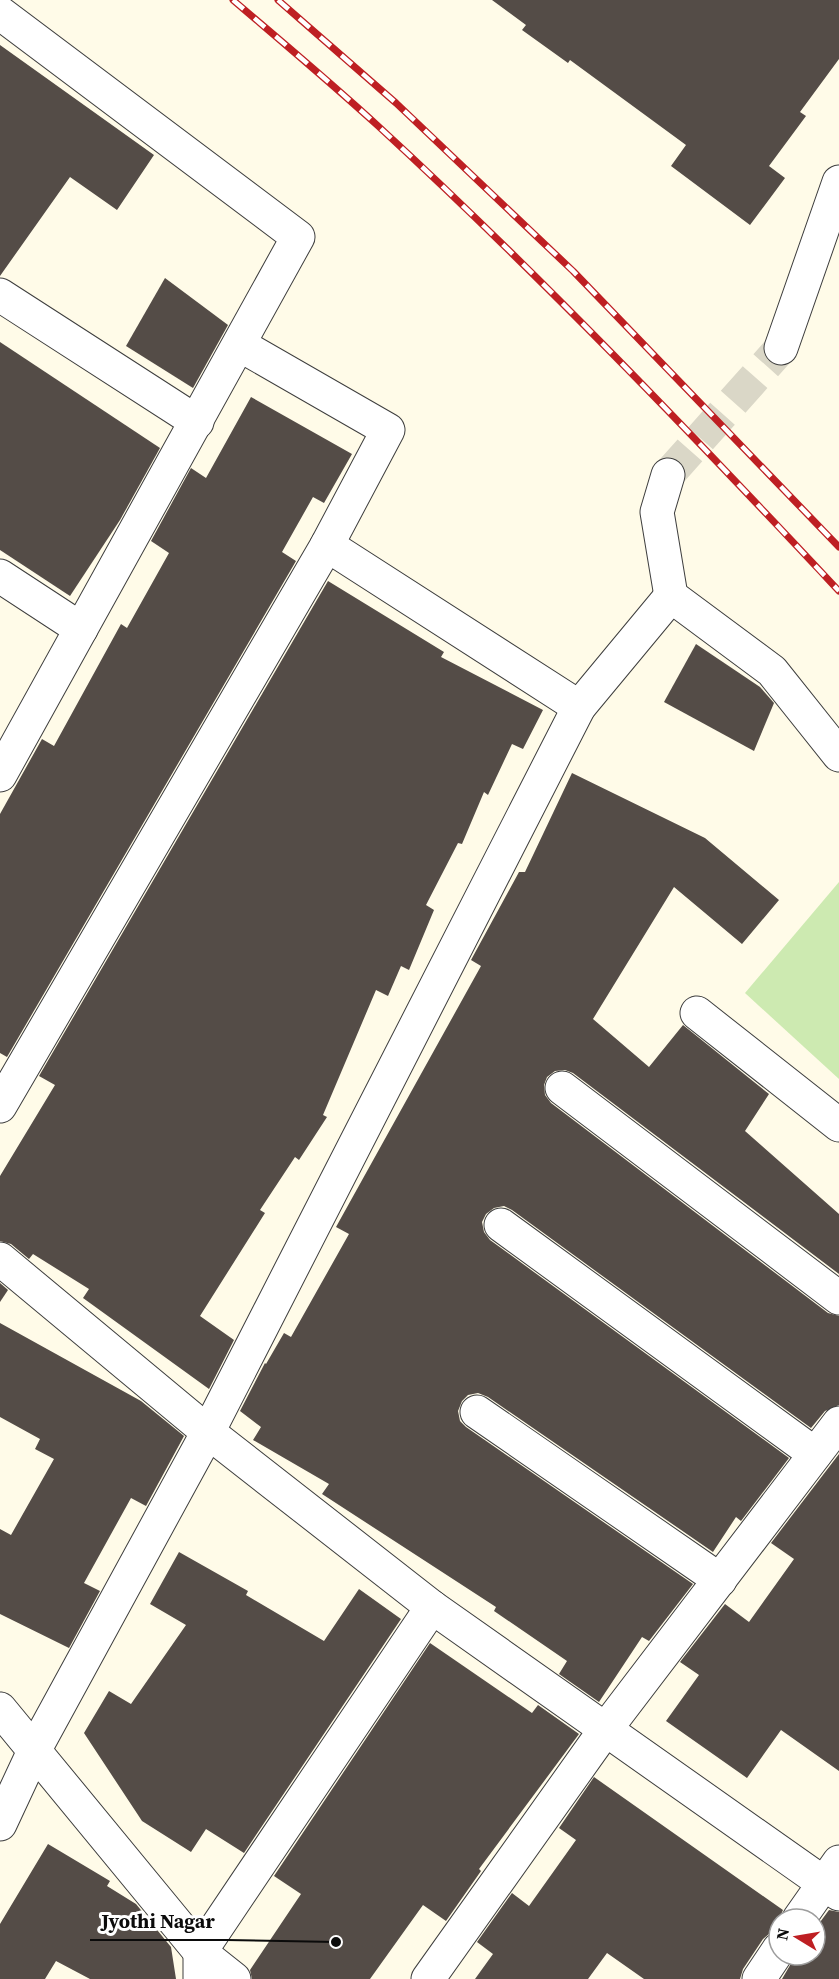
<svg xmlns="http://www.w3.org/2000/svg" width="839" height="1979" font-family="'Source Serif 4',serif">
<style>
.green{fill:#cdeab1}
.building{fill:#544c47}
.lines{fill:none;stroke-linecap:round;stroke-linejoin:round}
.minor-tunnel{stroke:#dad7c7;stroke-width:33;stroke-dasharray:33 16;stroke-linecap:butt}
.minor-casing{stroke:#3e3e3e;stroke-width:35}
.minor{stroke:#fff;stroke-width:33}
.rail-casing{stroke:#be1f23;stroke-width:7}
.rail{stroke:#fff;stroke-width:4.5;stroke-dasharray:14;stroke-linecap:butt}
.leader{fill:none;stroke:#0b0b0b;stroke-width:2}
.callout-dot{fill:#0b0b0b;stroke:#fff;stroke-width:2}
.callout-label{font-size:20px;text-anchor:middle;font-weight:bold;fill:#0b0b0b;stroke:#fff;stroke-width:6;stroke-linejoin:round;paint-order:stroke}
</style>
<rect width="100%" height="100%" fill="#fffbe8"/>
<polygon class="green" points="839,882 839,1079 745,993"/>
<g class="building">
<polygon points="492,0 839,0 839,59 800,112 806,116 769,166 785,178 750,225 671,166 686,145 570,60 568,63 522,30 526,25"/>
<polygon points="0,45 154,155 117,210 70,177 0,276"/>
<polygon points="165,278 228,325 193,388 126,346"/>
<polygon points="0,342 160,448 120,520 70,596 0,550"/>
<polygon points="251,397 352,454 324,503 313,497 282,552 296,561 7,1057 0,1053 0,814 42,739 54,746 121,624 127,628 169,553 151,541 191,468 206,478"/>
<polygon points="328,581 444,652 441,657 543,710 523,749 512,744 488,795 484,792 462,844 458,843 426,905 434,910 409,970 401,966 388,996 376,990 323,1115 327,1117 299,1160 295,1157 260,1210 265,1213 200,1316 234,1340 209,1389 83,1298 89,1289 33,1254 29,1259 11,1244 0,1241 0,1176 55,1085 39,1076"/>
<polygon points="696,644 760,687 774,703 754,751 664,702"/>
<polygon points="572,773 705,838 779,900 742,944 674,887 593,1019 649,1067 683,1025 769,1094 745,1131 839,1214 839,1274 573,1073 565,1070 555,1071 547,1077 544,1085 545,1095 551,1103 828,1313 839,1316 839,1405 825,1411 811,1428 512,1210 504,1206 494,1208 486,1214 482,1222 484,1232 490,1240 789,1458 741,1521 736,1517 713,1552 488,1397 478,1393 468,1395 462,1401 458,1411 460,1421 466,1427 693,1584 649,1641 642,1637 599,1702 559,1674 567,1661 494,1611 496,1607 322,1494 329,1484 253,1440 261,1427 240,1411 265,1363 266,1364 284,1333 291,1337 349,1234 336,1227 481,966 471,960 519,872 525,872"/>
<polygon points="0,1283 8,1290 0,1302"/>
<polygon points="0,1323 141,1401 184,1436 146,1506 131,1498 84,1583 100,1591 69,1648 0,1614 0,1529 11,1535 54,1459 35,1449 40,1439 0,1417"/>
<polygon points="839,1454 839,1771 781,1730 747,1778 666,1721 699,1675 680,1662 725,1604 749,1622 794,1559 771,1543"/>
<polygon points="179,1552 248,1591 246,1595 324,1641 359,1589 401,1619 244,1853 206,1829 191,1852 142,1821 84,1733 109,1691 131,1704 186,1625 150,1604"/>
<polygon points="430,1643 532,1713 538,1705 579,1734 479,1869 481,1871 446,1921 423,1905 370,1979 252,1979 250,1970 301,1894 274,1876"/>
<polygon points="594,1777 783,1910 779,1919 779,1930 770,1933 763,1939 743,1969 740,1979 644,1979 607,1953 588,1979 475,1979 493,1954 477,1942 512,1893 529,1906 576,1840 559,1828"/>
<polygon points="48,1844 110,1881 107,1886 136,1904 171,1947 176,1979 90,1979 56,1961 45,1979 0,1979 0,1924"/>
<polygon points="829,1910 839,1912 839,1979 782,1979 796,1955 815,1955 815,1929"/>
</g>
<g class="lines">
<polyline class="minor-tunnel" points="668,475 781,348"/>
<g class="minor-casing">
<g id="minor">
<polyline points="0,13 298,237 0,775"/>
<polyline points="0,295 197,422"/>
<polyline points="781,348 839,182"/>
<polyline points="668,475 657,512 671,596 772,671 839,755"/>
<polyline points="327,545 579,707"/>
<polyline points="0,576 81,629"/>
<polyline points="697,1013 839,1125"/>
<polyline points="562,1088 839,1298"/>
<polyline points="0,1106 327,545 388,430 240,345"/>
<polyline points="501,1225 815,1454"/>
<polyline points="0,1259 208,1432 432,1607 839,1894"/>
<polyline points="477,1412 720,1580"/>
<polyline points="0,1709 200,1952 234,1979"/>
<polyline points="0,1824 35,1749 208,1432 579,707 671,596"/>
<polyline points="799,1919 839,1862"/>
<polyline points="200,1979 200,1952 432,1607"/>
<polyline points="428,1979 605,1730 839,1423"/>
<polyline points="759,1979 779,1949"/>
</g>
</g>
<use href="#minor" class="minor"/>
<g class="rail-casing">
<g id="rail">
<path d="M 233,0 C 281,41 330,82 377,125 C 538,273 689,431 839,591"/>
<polyline points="278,0 396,103 573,271 839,547"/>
</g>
</g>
<use href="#rail" class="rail"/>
</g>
<path class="leader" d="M336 1942L227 1940H90"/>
<circle class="callout-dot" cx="336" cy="1942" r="6"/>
<g class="callout-label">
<text x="158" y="1928">Jyothi Nagar</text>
</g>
<g transform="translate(797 1937) rotate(281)"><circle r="28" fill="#ffffff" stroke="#9d9d9d" stroke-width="1.5"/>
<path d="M0-4.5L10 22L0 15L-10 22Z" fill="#be1f23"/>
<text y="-9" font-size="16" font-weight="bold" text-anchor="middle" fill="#0b0b0b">N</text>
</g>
</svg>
